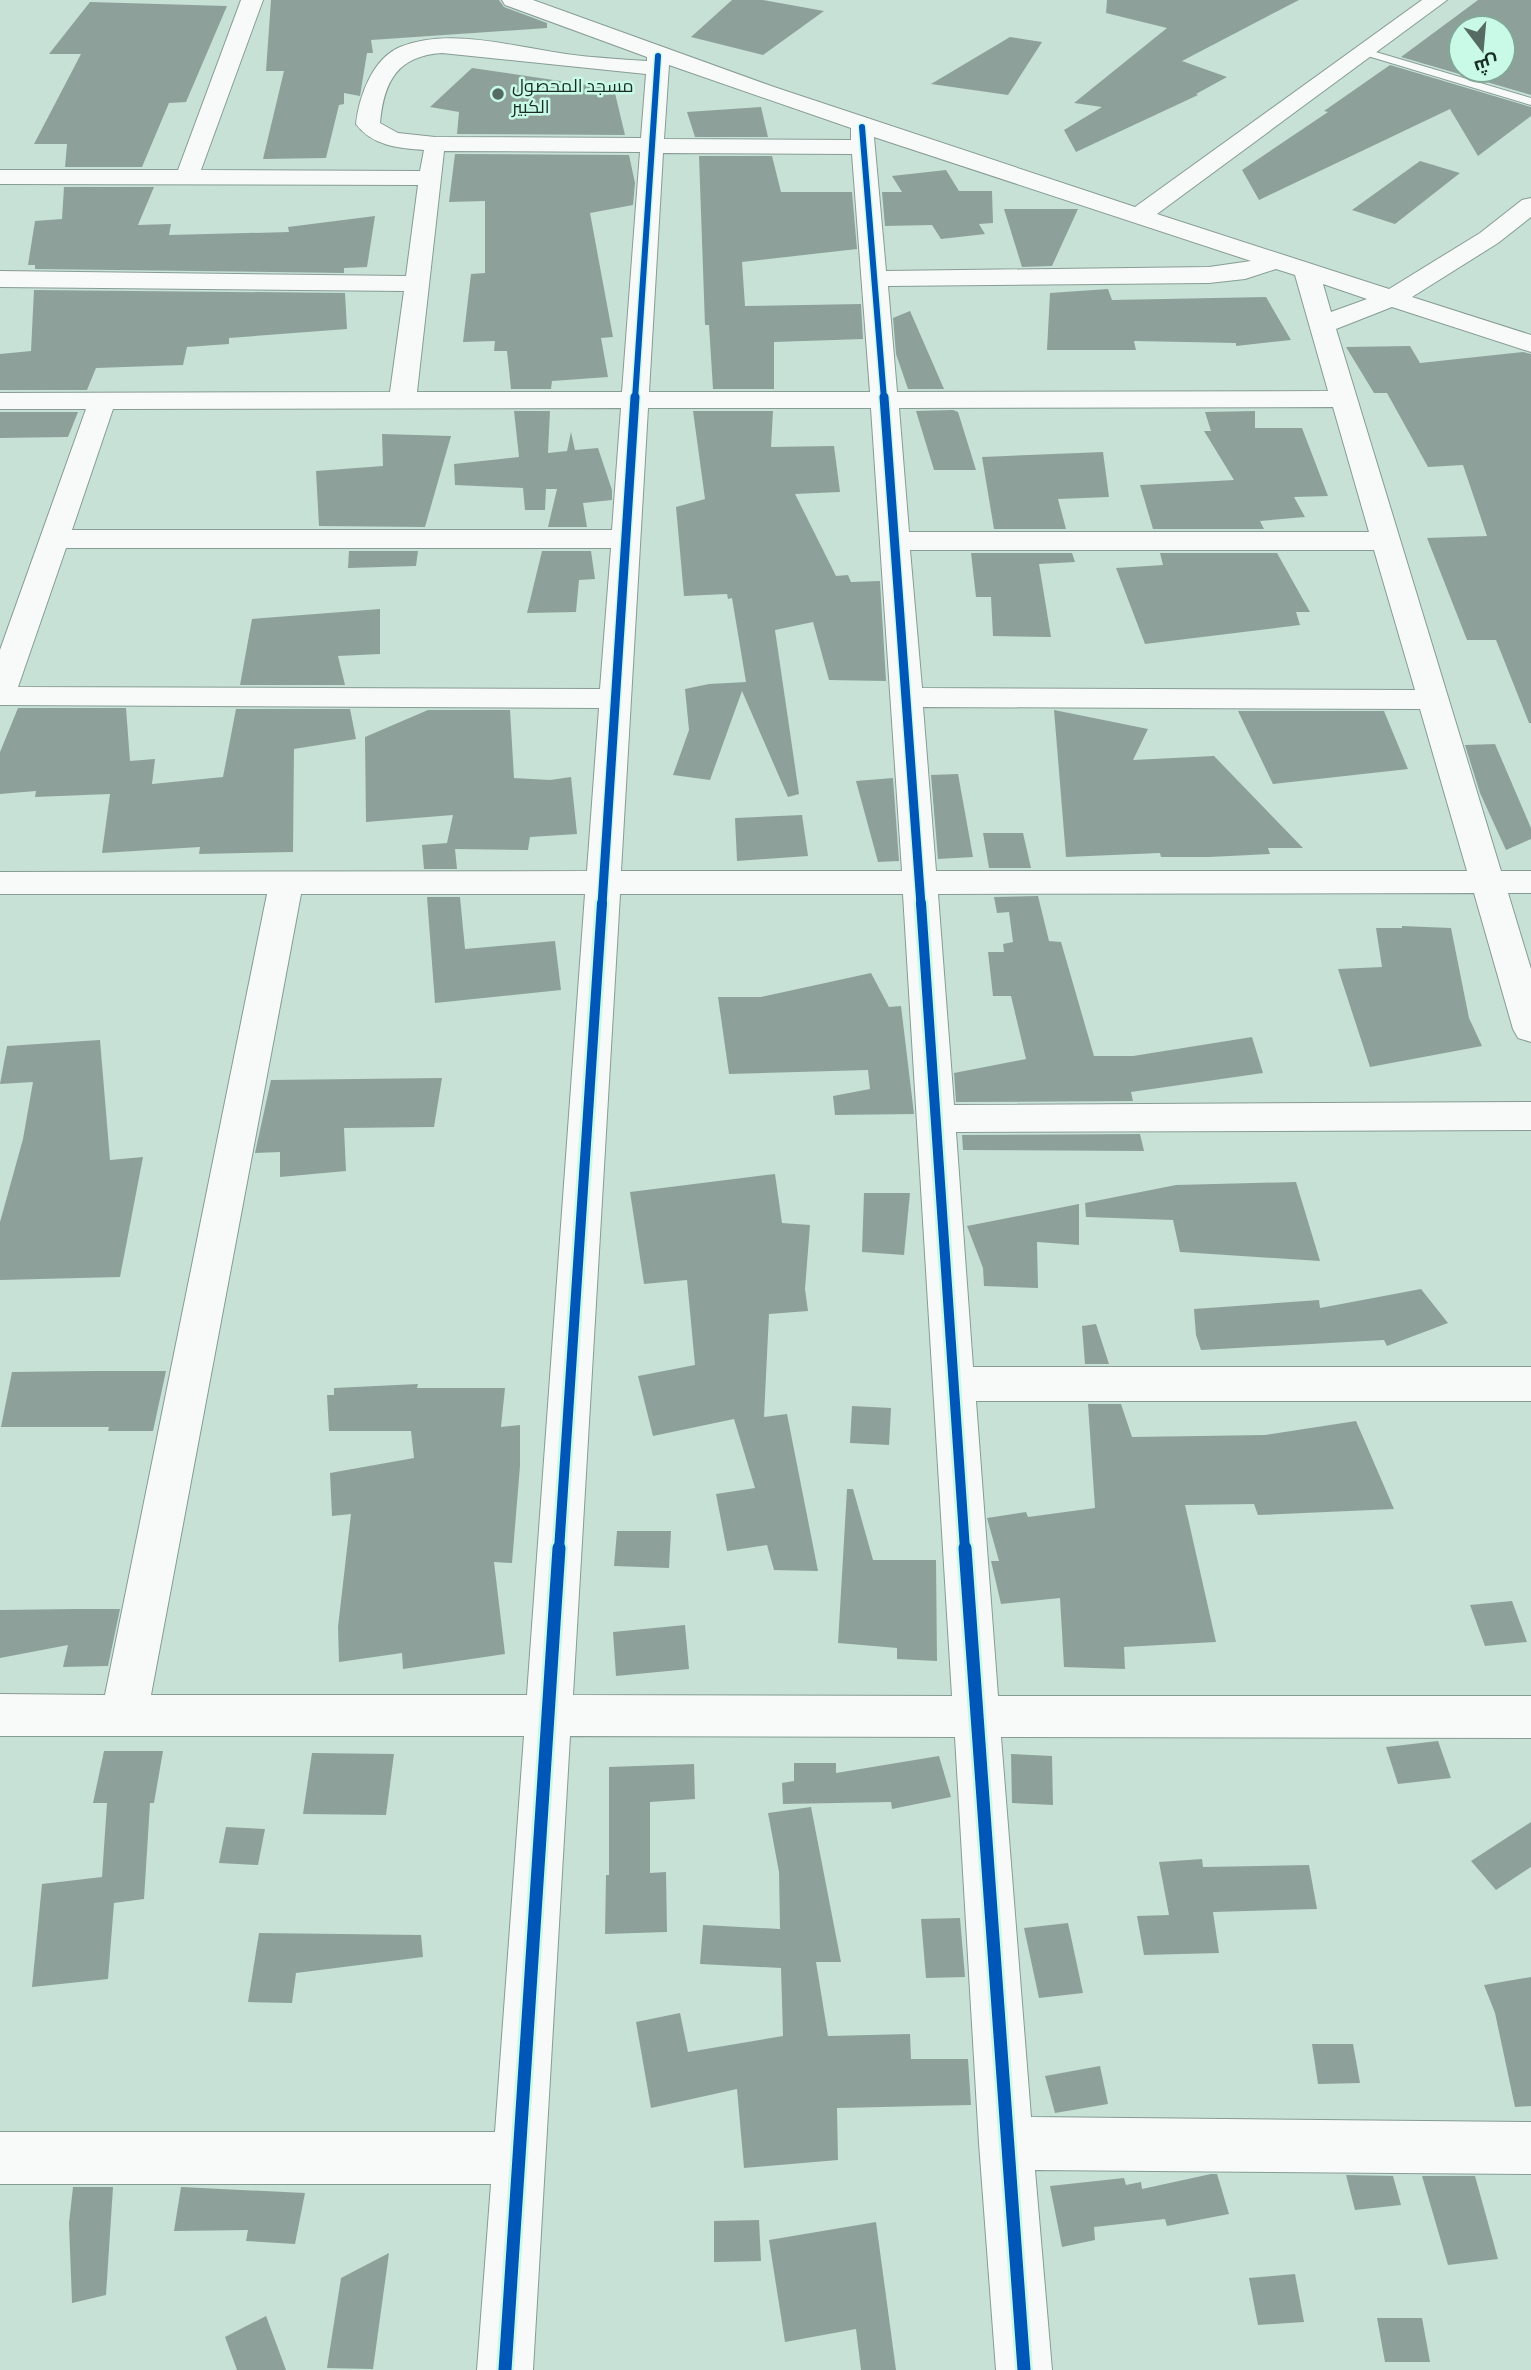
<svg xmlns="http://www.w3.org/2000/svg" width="1531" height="2370" font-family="Literata,Cairo,serif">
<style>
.building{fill:#8da19a;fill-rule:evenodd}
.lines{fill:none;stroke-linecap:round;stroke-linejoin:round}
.lane-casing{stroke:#879c94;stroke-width:2}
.street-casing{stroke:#879c94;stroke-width:2}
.lane{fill:#f7faf9;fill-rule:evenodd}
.street{fill:#f7faf9;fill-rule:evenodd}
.cycleway-far3-casing{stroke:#c9fae7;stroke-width:9}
.cycleway-far2-casing{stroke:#c9fae7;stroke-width:12}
.cycleway-far1-casing{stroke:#c9fae7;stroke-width:15}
.cycleway-casing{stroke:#c9fae7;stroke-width:18}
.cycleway-far3{stroke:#0057b8;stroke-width:6}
.cycleway-far2{stroke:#0057b8;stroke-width:9}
.cycleway-far1{stroke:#0057b8;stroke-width:10}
.cycleway{stroke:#0057b8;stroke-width:13}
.poi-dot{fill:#566b63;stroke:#c9fae7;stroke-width:2.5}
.labels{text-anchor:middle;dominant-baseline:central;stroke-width:5;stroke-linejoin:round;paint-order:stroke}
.far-poi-label{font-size:18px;fill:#192c25;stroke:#c9fae7;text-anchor:start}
</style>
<rect width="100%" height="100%" fill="#c7e1d7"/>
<g class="building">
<polygon points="271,0 499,0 504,7 547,23 547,28 371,40 373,53 367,53 360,96 344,93 344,104 339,105 326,158 263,159 284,71 266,71"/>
<polygon points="732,0 763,0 824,11 763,55 691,37"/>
<polygon points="1107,0 1299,0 1182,61 1227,77 1196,94 1198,95 1076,152 1064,130 1102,107 1074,103 1167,28 1106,13"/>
<path d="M 1478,0 L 1531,0 L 1531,95 L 1401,57 ZM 1461,28 L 1503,28 L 1503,70 L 1461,70 Z"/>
<polygon points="90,2 227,6 186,102 169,103 142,167 65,167 67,144 34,144 81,54 49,54"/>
<polygon points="1010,37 1042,42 1008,95 931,84"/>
<polygon points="1390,65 1531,107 1531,116 1478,156 1450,109 1259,200 1242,170 1328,112 1324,111"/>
<polygon points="472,68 614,89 625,135 457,134 459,112 430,107"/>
<polygon points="761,107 768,137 695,137 687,112"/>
<polygon points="455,154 629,155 635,183 633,205 590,213 613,337 601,338 608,377 552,381 551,389 511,389 507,351 494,351 495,341 463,342 471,274 485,273 485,201 449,202"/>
<polygon points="699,156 772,156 781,192 852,192 857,249 742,262 745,306 861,304 863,339 774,342 774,389 713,389 709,325 705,325"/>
<polygon points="1420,161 1460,173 1395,224 1352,210"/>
<polygon points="946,170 959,191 992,191 993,223 979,224 985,234 941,239 932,225 885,226 882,192 902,192 892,176"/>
<polygon points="64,187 154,187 138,225 171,224 169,235 289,232 288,227 375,216 367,267 344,268 344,273 35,269 35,265 28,265 35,221 62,219"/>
<polygon points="1004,209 1078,209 1052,266 1022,267"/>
<polygon points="1108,289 1112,300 1266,297 1291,340 1236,346 1236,343 1134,341 1136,350 1047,350 1050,293"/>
<polygon points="34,290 345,293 347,329 229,338 229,344 187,347 183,365 96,368 87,390 0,390 0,354 31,351"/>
<polygon points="910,311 944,389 908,389 896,354 893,318"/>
<polygon points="1410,346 1420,363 1523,352 1531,354 1531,723 1529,723 1496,640 1467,640 1427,538 1487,536 1463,465 1428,467 1387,393 1374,393 1346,347"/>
<polygon points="953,410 958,412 976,470 934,470 916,411"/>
<polygon points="514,411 550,411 548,453 567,451 571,432 575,450 598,448 612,490 612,500 583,503 587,527 548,527 557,489 546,489 545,510 525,510 523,488 455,485 454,464 519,457"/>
<polygon points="693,411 773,411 771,447 834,446 840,492 795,494 836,576 848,575 851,582 880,581 886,681 829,680 813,622 775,630 799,794 788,797 742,691 710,780 673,775 689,730 685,689 709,684 746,682 732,598 728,599 727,594 684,596 676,507 705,499"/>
<polygon points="1255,411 1255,428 1302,428 1328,496 1294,497 1305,517 1260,521 1264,529 1153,529 1140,485 1234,480 1204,431 1211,431 1205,412"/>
<polygon points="0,412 78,412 68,437 0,438"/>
<polygon points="382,434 451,436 425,527 319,526 316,471 383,466"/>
<polygon points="1103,452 1109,497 1058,499 1066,529 994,529 982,457"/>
<polygon points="349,551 418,551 416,566 348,568"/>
<polygon points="542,551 591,551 595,579 579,580 576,612 527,613"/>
<polygon points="971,553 1072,553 1075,562 1039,564 1051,637 993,636 991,597 976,597"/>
<polygon points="1160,553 1277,553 1310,612 1296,612 1300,625 1145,644 1116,568 1163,565"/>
<polygon points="380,609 380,654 338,656 345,685 240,685 252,619"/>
<polygon points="18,708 126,708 130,761 155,759 152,784 223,777 236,709 350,709 356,739 294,749 293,852 199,854 200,847 102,853 110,794 35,797 36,791 0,794 0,752"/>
<polygon points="428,710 510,710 514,778 550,780 571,777 577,834 530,837 528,850 455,849 457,869 424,869 422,845 447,843 453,815 366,822 365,737"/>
<polygon points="1054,710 1148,729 1133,760 1214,756 1303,848 1268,848 1270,854 1209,857 1161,857 1160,853 1066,857"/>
<polygon points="1238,711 1384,711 1408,769 1273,784"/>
<polygon points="1495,744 1531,828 1531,839 1506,850 1480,793 1465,745"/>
<polygon points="958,774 973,857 938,859 931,775"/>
<polygon points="893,778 899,861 878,862 856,781"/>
<polygon points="802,815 808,856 737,861 735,818"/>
<polygon points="983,833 1023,833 1031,868 989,868"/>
<polygon points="1038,896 1049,941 1061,942 1094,1056 1133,1056 1252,1037 1263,1073 1131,1092 1133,1101 956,1102 954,1073 1026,1059 1011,996 993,996 988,952 1004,952 1003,944 1013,942 1009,912 997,913 994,897"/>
<polygon points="427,897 460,897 465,949 555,941 561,990 435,1003"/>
<polygon points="1402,926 1451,928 1469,1018 1482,1046 1370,1067 1338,969 1382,967 1376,928 1402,928"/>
<polygon points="871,973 889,1007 901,1006 914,1114 835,1115 833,1096 870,1089 868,1070 729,1074 718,997 761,997"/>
<polygon points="100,1040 110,1160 143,1157 120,1277 0,1280 0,1222 23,1139 33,1082 0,1084 7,1046"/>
<polygon points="442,1078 434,1127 344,1128 346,1171 280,1177 280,1152 255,1153 271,1080"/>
<polygon points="1140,1134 1144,1151 963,1150 962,1135"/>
<polygon points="775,1174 782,1223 810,1225 805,1289 808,1311 769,1314 764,1417 787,1414 818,1571 774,1570 767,1545 727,1551 716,1494 755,1488 734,1419 653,1436 638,1376 695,1365 687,1280 644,1284 630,1192"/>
<polygon points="1296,1182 1320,1261 1180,1252 1173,1220 1086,1217 1085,1203 1176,1185"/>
<polygon points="864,1193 910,1193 904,1255 862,1252"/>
<polygon points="1079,1204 1079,1245 1037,1242 1038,1288 984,1286 983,1268 967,1226"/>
<polygon points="1421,1289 1448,1323 1387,1346 1384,1340 1201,1350 1196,1335 1194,1309 1319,1300 1320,1308"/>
<polygon points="1096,1324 1109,1364 1085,1364 1082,1326"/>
<polygon points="96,1371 166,1371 153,1431 108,1431 109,1427 1,1427 12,1372"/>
<polygon points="418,1384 417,1388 505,1388 501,1427 520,1425 520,1466 512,1563 494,1562 505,1654 403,1669 402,1653 339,1662 338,1627 351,1514 332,1516 330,1473 414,1458 411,1431 329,1431 327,1395 334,1395 334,1388"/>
<polygon points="1088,1404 1121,1404 1132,1437 1265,1435 1356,1421 1394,1509 1258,1515 1254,1504 1185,1505 1216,1642 1124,1647 1125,1669 1064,1667 1060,1598 1001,1604 991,1561 999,1561 987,1518 1026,1512 1028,1517 1095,1508"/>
<polygon points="852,1406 891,1408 889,1445 850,1443"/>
<polygon points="847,1489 853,1489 873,1560 936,1560 937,1661 897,1659 897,1648 838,1643"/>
<polygon points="617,1531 671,1531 669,1568 614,1566"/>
<polygon points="1512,1601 1527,1642 1485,1646 1470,1605"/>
<polygon points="76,1609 120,1609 108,1666 63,1667 68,1645 0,1658 0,1610"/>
<polygon points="685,1625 689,1669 616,1676 613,1632"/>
<polygon points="1438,1741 1451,1778 1398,1784 1386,1747"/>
<polygon points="104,1751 163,1751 154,1803 150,1803 144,1899 114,1903 108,1979 32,1987 42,1884 102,1877 107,1803 93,1803"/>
<polygon points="312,1753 394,1754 386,1815 303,1814"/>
<polygon points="1011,1754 1052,1756 1053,1805 1012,1803"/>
<polygon points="939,1756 951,1797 892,1809 891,1802 783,1804 782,1783 794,1781 794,1763 836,1763 836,1773"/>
<polygon points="694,1764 695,1799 650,1802 650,1873 666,1872 667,1932 605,1934 606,1875 609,1875 609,1767"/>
<polygon points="811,1807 841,1962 816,1962 828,2036 910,2034 911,2059 968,2059 971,2105 837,2108 838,2160 744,2168 737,2089 651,2108 636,2022 680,2013 688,2052 783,2036 781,1968 700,1964 703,1925 780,1929 779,1872 768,1813"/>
<polygon points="1531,1822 1531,1867 1496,1890 1471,1861"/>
<polygon points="226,1827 265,1829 258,1865 219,1863"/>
<polygon points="1202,1859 1203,1867 1309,1865 1317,1909 1213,1912 1219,1953 1144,1955 1137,1916 1169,1915 1159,1862"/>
<polygon points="960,1918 965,1977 926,1978 921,1919"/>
<polygon points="1068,1923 1083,1993 1039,1998 1024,1928"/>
<polygon points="259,1933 421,1935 423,1957 296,1973 292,2003 248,2002"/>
<polygon points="1531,1977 1531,2106 1515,2107 1495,2013 1484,1985"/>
<polygon points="1312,2044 1353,2044 1360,2083 1318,2084"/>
<polygon points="1100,2066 1108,2104 1055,2113 1045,2076"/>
<polygon points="1211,2174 1217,2174 1229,2214 1167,2226 1165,2219 1094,2227 1095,2240 1062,2247 1050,2186 1124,2178 1126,2185 1141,2182 1142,2189"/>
<polygon points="1346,2175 1393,2176 1401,2205 1355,2210"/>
<polygon points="1422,2176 1475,2176 1498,2259 1448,2265"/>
<polygon points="73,2187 113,2187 106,2295 72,2303 69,2223"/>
<polygon points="181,2187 305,2193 295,2244 246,2241 248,2230 174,2231"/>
<polygon points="759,2220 761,2261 714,2262 714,2221"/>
<polygon points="876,2222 896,2370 861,2370 856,2329 785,2342 769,2240"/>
<polygon points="389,2253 373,2369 327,2368 341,2278"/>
<polygon points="1295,2274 1304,2322 1258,2325 1249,2278"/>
<polygon points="266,2316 286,2370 237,2370 225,2337"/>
<polygon points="1377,2318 1422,2318 1430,2362 1385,2362"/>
</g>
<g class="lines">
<g class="lane-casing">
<polygon id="lane" points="1361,50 1369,50 1531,98 1531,105 1361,54"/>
</g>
<g class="street-casing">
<path id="street" d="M 241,0 L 263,0 L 201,170 L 420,171 L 424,150 C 399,148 372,146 356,124 C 359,97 372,59 400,47 C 450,27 515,47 566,54 C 593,58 620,59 647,61 L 647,57 L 505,5 L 502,0 L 533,0 L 774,87 L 1135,207 L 1422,0 L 1447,0 L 1157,214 L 1389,289 L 1480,233 L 1522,200 L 1531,198 L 1531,217 L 1498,243 L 1412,297 L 1531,335 L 1531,352 L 1392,307 L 1336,329 L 1501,871 L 1531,871 L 1531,893 L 1508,893 L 1531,969 L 1531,1042 L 1518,1038 L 1513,1029 L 1474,893 L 938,894 L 954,1105 L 1531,1102 L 1531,1130 L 956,1132 L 973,1367 L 1531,1367 L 1531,1401 L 976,1401 L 998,1696 L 1531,1696 L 1531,1738 L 1001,1737 L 1031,2117 L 1531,2122 L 1531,2174 L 1035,2170 L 1052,2370 L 996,2370 L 979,2143 L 955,1737 L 570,1736 L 533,2370 L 477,2370 L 491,2184 L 0,2184 L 0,2132 L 495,2132 L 524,1736 L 0,1736 L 0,1694 L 105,1695 L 267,894 L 0,894 L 0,872 L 587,871 L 599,708 L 0,705 L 0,650 L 86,409 L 0,409 L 0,393 L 390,392 L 404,291 L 0,287 L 0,271 L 406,276 L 418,185 L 0,184 L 0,170 L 178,170 ZM 442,53 L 646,74 L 641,138 L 435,137 L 398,133 L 380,123 C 384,80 398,56 442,53 ZM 669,65 L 851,128 L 851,140 L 664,139 ZM 874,137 L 1251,261 L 1209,267 L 886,271 ZM 444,151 L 640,152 L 622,392 L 417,392 ZM 663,153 L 852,154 L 870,392 L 649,392 ZM 1276,269 L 1295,275 L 1328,391 L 897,392 L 888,286 L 1209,283 L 1245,279 ZM 1323,284 L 1367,299 L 1331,312 ZM 1333,407 L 1369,532 L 909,532 L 899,408 ZM 621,408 L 612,530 L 72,530 L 113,409 ZM 648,408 L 871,408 L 902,871 L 621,871 ZM 66,548 L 611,548 L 600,689 L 18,687 ZM 910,550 L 1374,550 L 1415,690 L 922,688 ZM 923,707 L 1420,709 L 1467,871 L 936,871 ZM 301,894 L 585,894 L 527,1695 L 151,1695 ZM 620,894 L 903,894 L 952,1696 L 573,1695 Z"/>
</g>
<use href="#lane" class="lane"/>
<use href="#street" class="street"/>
<g class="cycleway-far3-casing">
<g id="cycleway-far3">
<polyline points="862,127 884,399"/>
<polyline points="635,399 658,56"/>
</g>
</g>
<g class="cycleway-far2-casing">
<g id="cycleway-far2">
<polyline points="884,397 921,905"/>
<polyline points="602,905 635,397"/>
</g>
</g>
<g class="cycleway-far1-casing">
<g id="cycleway-far1">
<polyline points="921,903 965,1550"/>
<polyline points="559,1550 602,903"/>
</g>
</g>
<g class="cycleway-casing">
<g id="cycleway">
<polyline points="965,1548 1024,2370"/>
<polyline points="505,2370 559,1548"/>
</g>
</g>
<use href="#cycleway-far3" class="cycleway-far3"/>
<use href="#cycleway-far2" class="cycleway-far2"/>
<use href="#cycleway-far1" class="cycleway-far1"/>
<use href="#cycleway" class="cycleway"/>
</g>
<circle class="poi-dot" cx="498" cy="94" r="7"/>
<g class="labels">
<g class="far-poi-label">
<text x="512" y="84">مسجد المحصول<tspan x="512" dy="21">الكبير</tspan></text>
</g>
</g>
<g transform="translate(1482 49) rotate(164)"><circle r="33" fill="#c9fae7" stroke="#83a899" stroke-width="2"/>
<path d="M0-5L12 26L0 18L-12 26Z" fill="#566b63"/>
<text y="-10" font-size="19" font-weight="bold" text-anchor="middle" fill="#192c25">ش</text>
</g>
</svg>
